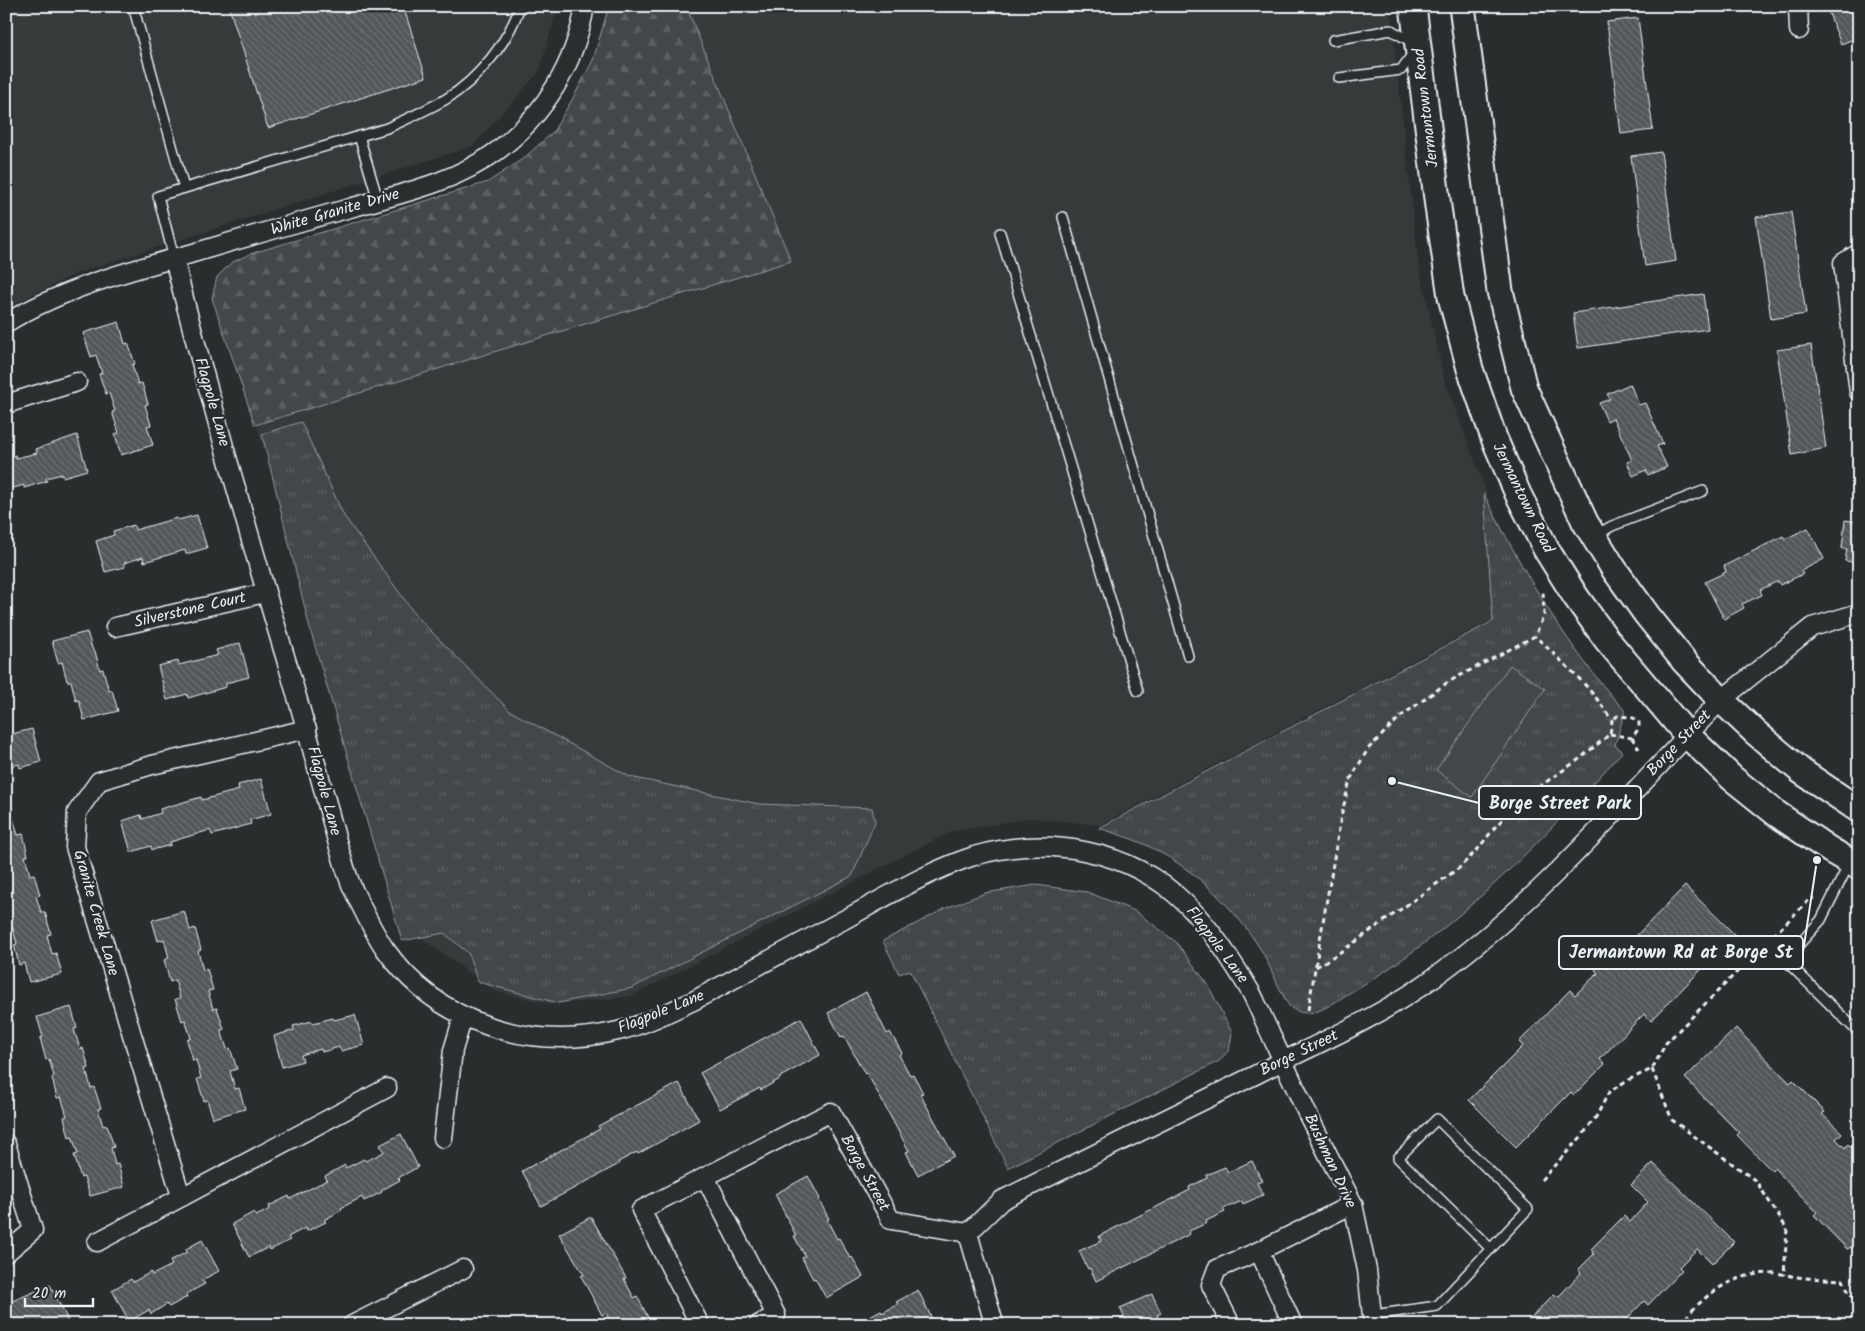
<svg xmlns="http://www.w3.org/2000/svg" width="1865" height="1331" font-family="Kalam,sans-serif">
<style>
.built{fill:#363a3b}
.grass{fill:url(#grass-tufts);stroke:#959ca0}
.forest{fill:url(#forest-firs);stroke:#959ca0}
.garden{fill:#424648;stroke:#959ca0}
.building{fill:url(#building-back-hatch);stroke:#e8f1f8}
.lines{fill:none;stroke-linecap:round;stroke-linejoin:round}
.service-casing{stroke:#e8f1f8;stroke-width:12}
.minor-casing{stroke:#e8f1f8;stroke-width:21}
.secondary-casing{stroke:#e8f1f8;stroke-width:29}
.path{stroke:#e8f1f8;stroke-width:3;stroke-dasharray:5 4;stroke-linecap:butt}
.service{stroke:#2a2d2e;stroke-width:9}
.minor{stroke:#2a2d2e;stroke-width:18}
.secondary{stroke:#2a2d2e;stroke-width:25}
.labels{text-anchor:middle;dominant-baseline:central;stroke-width:4.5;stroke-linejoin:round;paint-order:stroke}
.street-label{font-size:16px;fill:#e8f1f8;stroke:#2a2d2e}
.leader{fill:none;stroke:#e8f1f8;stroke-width:2}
.callout-dot{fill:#e8f1f8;stroke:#2a2d2e;stroke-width:2}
.callout{fill:#2a2d2e;stroke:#e8f1f8;stroke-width:2}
.callout-label{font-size:18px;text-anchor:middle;font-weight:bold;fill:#e8f1f8}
</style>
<defs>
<pattern id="grass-tufts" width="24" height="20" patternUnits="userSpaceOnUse" patternTransform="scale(1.25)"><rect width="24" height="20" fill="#424648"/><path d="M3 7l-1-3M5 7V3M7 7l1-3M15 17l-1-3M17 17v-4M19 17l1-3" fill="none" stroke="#5d6163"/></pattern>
<pattern id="forest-firs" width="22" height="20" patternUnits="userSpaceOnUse" patternTransform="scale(1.25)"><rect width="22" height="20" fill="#424648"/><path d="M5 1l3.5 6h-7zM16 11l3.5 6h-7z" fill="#5d6163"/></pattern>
<pattern id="building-back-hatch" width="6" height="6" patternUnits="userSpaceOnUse" patternTransform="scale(1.25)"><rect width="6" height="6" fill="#535759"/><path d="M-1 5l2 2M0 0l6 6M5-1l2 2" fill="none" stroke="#6c7072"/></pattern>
</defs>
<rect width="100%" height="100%" fill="#2a2d2e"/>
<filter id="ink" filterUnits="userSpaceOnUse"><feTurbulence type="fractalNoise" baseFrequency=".02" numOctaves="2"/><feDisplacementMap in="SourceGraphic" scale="10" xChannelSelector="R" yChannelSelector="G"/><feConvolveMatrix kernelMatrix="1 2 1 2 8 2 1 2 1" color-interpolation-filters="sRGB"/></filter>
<g filter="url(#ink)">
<g class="built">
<polygon points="6,6 558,6 539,72 473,146 80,272 6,308"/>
<polygon points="609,6 1390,6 1418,260 1444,379 1486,491 1495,618 1100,825 1030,818 950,832 631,996 553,1005 495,991 421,938 385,878 222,301 506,184 569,119 609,27"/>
</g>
<g class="grass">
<polygon points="301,422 344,516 417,617 510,711 630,777 759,804 872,808 875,822 852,876 632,988 558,1003 478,982 468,953 444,933 402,941 310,629 262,434"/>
<path d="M 1484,494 C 1523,572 1566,646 1625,711 L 1615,745 L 1622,752 C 1541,841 1457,931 1351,992 C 1332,1003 1311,1023 1290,1007 C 1284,1001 1268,961 1261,950 C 1234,907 1197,871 1152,848 C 1135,839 1116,834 1099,828 L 1493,621 Z"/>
<polygon points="1036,885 1087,892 1135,911 1176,942 1207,983 1232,1033 1229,1050 1219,1061 1008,1168 910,970 899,974 883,941 946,908 985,893"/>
</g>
<polygon class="forest" points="609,6 686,6 791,261 255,425 212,298 217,277 231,263 250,254 488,182 524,158 553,132 573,98 593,60"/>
<polygon class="garden" points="1510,665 1545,689 1472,797 1436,770"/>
<g class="building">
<polygon points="403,6 426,77 268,128 229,7"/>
<polygon points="1709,6 1754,6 1754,7 1710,12"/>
<polygon points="1826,6 1859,6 1859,37 1841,44"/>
<polygon points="1638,18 1653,130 1621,134 1607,22"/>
<polygon points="1661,152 1676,261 1645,266 1631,156"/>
<polygon points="1791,212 1806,314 1771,319 1756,217"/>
<polygon points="1703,294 1708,329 1578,348 1573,313"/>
<polygon points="119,322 125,344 128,343 135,364 132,365 138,384 142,383 148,404 145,405 151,425 147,426 153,445 121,455 115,434 119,433 112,412 115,411 109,393 106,394 99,374 102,373 96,355 91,357 83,333"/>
<polygon points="1811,345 1826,448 1792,455 1777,350"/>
<polygon points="1630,384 1639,405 1645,403 1663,444 1657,446 1667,467 1648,475 1646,470 1633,476 1627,462 1632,460 1613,418 1607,421 1599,403 1610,399 1607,394"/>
<polygon points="77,435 87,470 63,477 62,474 46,478 47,481 24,488 24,485 6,490 6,458 15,455 16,458 37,453 36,449"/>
<polygon points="197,515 207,548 186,554 185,550 144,562 143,557 124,563 125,567 105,572 96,541 114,535 113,531 134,525 135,530 177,518 178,520"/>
<polygon points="1845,520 1859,522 1859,563 1845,561 1847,549 1842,549"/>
<polygon points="1808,528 1824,559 1801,571 1803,574 1780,585 1778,581 1760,590 1762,595 1742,604 1744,608 1724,619 1705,582 1726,572 1724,566 1783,536 1785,539"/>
<polygon points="87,632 93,651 95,651 100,670 103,669 109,691 112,690 118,711 84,720 79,700 76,701 71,681 67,681 62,662 58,663 52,641"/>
<polygon points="240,643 249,677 226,683 226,687 188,698 187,694 167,700 158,666 178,661 179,665 218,655 216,650"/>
<polygon points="10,729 12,734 32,729 41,762 20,768 19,764 6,768 6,731"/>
<polygon points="261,779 271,814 250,820 251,824 212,835 210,830 170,842 171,845 152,850 151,846 131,852 122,821 141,815 142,819 161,813 160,809 201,797 202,800 239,790 238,785"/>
<polygon points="12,815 18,835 23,834 28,856 25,856 30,875 34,874 40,895 36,896 41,912 45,912 51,934 47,935 52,954 56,953 62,974 29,982 24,963 19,965 14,945 17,944 11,922 7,923 6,919 6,817"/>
<polygon points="1685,886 1735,935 1651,1021 1644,1014 1600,1059 1605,1064 1574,1095 1571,1092 1516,1147 1469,1100 1523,1046 1519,1042 1570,990 1575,995 1598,973 1595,970 1629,935 1633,939"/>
<polygon points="184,911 190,930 195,928 201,950 198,951 203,970 207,969 213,990 208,991 213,1009 217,1008 224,1029 221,1030 227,1049 230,1048 237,1069 230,1071 235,1089 239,1088 245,1109 213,1118 207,1100 204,1101 197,1079 201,1078 196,1060 193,1061 187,1040 191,1038 185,1020 182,1021 175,999 180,998 175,980 170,982 164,960 169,958 164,939 158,941 152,920"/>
<polygon points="866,992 887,1034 890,1032 902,1053 899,1055 910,1075 913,1074 923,1093 920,1094 954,1156 918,1175 906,1152 909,1151 867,1073 865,1074 844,1036 841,1037 828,1013"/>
<polygon points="71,1007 77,1028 74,1029 80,1049 83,1048 89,1068 86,1069 91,1088 94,1087 101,1108 98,1109 103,1126 107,1125 114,1147 111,1148 115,1165 118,1164 124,1187 90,1196 84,1177 81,1178 74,1155 78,1154 72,1136 69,1137 64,1117 67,1116 61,1097 57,1098 52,1078 54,1076 49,1059 46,1060 40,1038 43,1037 37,1017"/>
<polygon points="355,1015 364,1045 341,1051 339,1047 322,1052 321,1049 301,1055 303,1061 282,1067 274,1036 294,1030 293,1026 312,1021 313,1023 333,1018 334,1020"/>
<polygon points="801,1018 820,1055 780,1077 780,1079 761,1090 760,1088 720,1109 700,1073"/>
<polygon points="1736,1028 1790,1083 1793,1080 1825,1112 1822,1114 1842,1133 1836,1139 1845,1148 1848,1144 1859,1155 1859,1255 1851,1247 1847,1249 1814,1215 1817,1212 1774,1168 1772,1171 1737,1135 1739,1133 1685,1078"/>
<polygon points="679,1083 699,1120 638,1154 637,1152 618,1162 619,1164 541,1206 522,1171 600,1129 598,1126"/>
<polygon points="401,1134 418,1167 398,1178 400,1180 382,1190 382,1192 364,1201 362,1197 341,1208 342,1210 324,1220 326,1222 307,1231 305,1228 288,1237 290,1240 270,1250 269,1247 249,1257 232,1224 254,1212 256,1216 270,1209 269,1206 289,1196 290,1199 327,1180 325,1176 345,1165 346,1168 364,1159 366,1161 384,1152 380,1145"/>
<polygon points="1252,1161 1262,1181 1257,1183 1263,1195 1243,1204 1242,1201 1223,1209 1225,1212 1206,1221 1207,1223 1189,1231 1190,1234 1096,1281 1090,1268 1088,1269 1079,1251 1101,1241 1099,1236 1190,1190 1189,1187 1207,1178 1206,1175 1225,1167 1228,1172"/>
<polygon points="1653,1163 1734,1242 1712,1264 1697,1249 1679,1267 1682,1270 1648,1305 1644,1301 1621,1325 1524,1325 1554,1294 1558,1297 1581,1273 1578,1270 1594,1254 1591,1249 1624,1216 1630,1222 1648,1202 1631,1185"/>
<polygon points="808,1176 820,1199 819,1200 829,1219 827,1220 837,1239 839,1238 850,1258 852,1257 863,1277 826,1298 815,1278 813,1279 802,1258 805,1256 794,1236 796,1236 775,1194"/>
<polygon points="591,1217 626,1278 624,1279 634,1298 637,1296 652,1325 612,1325 606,1313 602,1315 581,1276 584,1275 559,1234"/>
<polygon points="202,1240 219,1271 202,1280 205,1284 186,1294 187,1297 169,1307 167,1304 151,1314 149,1310 129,1321 112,1290 131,1279 133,1282 151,1272 152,1275 172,1265 170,1261 187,1252 186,1249"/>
<polygon points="50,1285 68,1320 59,1325 6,1325 6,1300 9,1299 10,1302"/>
<polygon points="918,1290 935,1325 848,1325 857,1320 859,1322 881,1310 882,1313 898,1304 896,1302"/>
<polygon points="1152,1294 1161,1313 1157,1315 1162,1325 1128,1325 1120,1308"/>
</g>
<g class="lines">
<g class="service-casing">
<g id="service">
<polyline points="133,6 184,188"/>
<polyline points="1333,40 1391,30 1414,43"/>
<polyline points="1339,78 1401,70 1414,52"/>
<polyline points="359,136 378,200"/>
<polyline points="1063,217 1188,656"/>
<polyline points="1000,233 1138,691"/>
<path d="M 174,258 L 158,196 L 387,128 C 407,119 427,110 446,99 C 478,80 509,41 520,6"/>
<polyline points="1594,536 1612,526 1703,491"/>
<polyline points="1849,864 1821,920 1785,960 1859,1033"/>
<polyline points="1373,1315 1437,1306 1528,1209 1437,1119 1398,1158 1491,1249"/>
</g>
</g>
<g class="minor-casing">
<g id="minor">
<polyline points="1798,6 1799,30"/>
<polyline points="1859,253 1843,263 1859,392"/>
<path d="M 174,258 C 189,322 208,386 225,450 C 246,522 266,594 288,666 C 301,711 314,755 326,800 C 334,829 341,860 352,887 C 362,908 372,930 385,949 C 438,1024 530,1052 618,1031 C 644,1025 669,1012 693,1001 C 745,973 797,945 849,917 C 889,895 931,870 974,856 C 1046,835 1130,849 1185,903 C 1212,929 1233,962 1252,994 L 1307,1113 L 1353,1204 L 1367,1270 L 1373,1325"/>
<path d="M 6,323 C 62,289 127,271 190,254 C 243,238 296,223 350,208 C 400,194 454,183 497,151 C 545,115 575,64 585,6"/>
<polyline points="6,404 77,382"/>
<polyline points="115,627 265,593"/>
<polyline points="443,1138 453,1050 463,1017"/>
<polyline points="6,1144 33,1230 6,1253"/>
<polyline points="705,1177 776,1315 758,1325"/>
<polyline points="181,1196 75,847 77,812 99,781 152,765 307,729"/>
<path d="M 968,1233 L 1002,1200 C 1087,1158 1172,1116 1257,1074 C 1314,1045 1374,1020 1426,983 C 1538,905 1627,797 1721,700 L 1812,627 L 1859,613"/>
<polyline points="968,1233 993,1320 993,1325"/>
<polyline points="97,1242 387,1088"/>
<polyline points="1259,1251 1293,1325"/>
<polyline points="352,1325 463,1269"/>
<polyline points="700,1325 641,1210 831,1112 891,1220 968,1233"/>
<polyline points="1231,1325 1211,1285 1217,1269 1259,1251 1353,1204"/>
</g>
</g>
<g class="secondary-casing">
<g id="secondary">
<polyline points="1413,6 1438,207 1451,297 1470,369 1494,438 1518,494 1546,549 1576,597 1607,640 1687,735 1732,778 1777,814 1830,850 1859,867"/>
<polyline points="1462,6 1500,291 1524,388 1585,522 1614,569 1647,615 1684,661 1721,700 1755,732 1801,771 1859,810"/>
</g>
</g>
<g class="path">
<polyline points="1610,734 1632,738 1639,728 1639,721 1631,717 1617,716 1612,721"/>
<polyline points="1632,738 1639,749"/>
<path d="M 1316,967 L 1342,951 L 1459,868 L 1478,849 L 1495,827 L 1527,795 L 1578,760 L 1610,734 L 1612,721 C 1592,687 1563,663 1535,636"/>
<polyline points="1308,1010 1341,817 1350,780 1368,749 1400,717 1448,682 1535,636 1544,615 1543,591"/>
<polyline points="1652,1069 1672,1120 1756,1181 1787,1229 1784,1275"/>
<polyline points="1541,1180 1581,1137 1596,1117 1609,1092 1626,1081 1652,1069 1666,1043 1810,899 1814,898"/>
<path d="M 1680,1325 C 1703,1295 1731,1274 1770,1273 C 1779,1272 1788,1276 1797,1277 C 1812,1279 1828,1279 1843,1280 L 1849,1293 L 1859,1304"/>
</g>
<use href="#service" class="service"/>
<use href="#minor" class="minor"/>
<use href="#secondary" class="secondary"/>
</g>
</g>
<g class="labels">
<g class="street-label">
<text transform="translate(1426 108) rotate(-97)">Jermantown Road</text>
<text transform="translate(335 212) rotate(-16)">White Granite Drive</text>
<text transform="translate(212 402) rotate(74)">Flagpole Lane</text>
<text transform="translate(1523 498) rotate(64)">Jermantown Road</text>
<text transform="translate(190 610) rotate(-13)">Silverstone Court</text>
<text transform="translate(1679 743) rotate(-46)">Borge Street</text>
<text transform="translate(324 791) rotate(75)">Flagpole Lane</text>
<text transform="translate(96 913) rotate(74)">Granite Creek Lane</text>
<text transform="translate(1217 945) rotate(53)">Flagpole Lane</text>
<text transform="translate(661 1012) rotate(-22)">Flagpole Lane</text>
<text transform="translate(1299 1053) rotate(-26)">Borge Street</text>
<text transform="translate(1330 1161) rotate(65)">Bushman Drive</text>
<text transform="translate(865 1173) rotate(61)">Borge Street</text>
</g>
</g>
<path class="leader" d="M1392 781L1479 803M1817 860L1803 952"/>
<g class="callout-dot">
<circle cx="1392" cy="781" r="5"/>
<circle cx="1817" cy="860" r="5"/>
</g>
<g class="callout">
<rect x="1479" y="786" width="162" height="33" rx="5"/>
<rect x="1559" y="936" width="244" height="33" rx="5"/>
</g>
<g class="callout-label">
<text x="1560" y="809">Borge Street Park</text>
<text x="1681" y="958">Jermantown Rd at Borge St</text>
</g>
<rect width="1865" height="1331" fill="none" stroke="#2a2d2e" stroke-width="25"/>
<rect x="12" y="12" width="1840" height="1306" fill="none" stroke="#e8f1f8" stroke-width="2" filter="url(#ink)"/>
<path d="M25 1298v8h68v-8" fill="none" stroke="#e8f1f8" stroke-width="2.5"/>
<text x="32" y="1298" font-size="15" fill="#e8f1f8" stroke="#2a2d2e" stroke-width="4" paint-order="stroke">20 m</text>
</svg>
